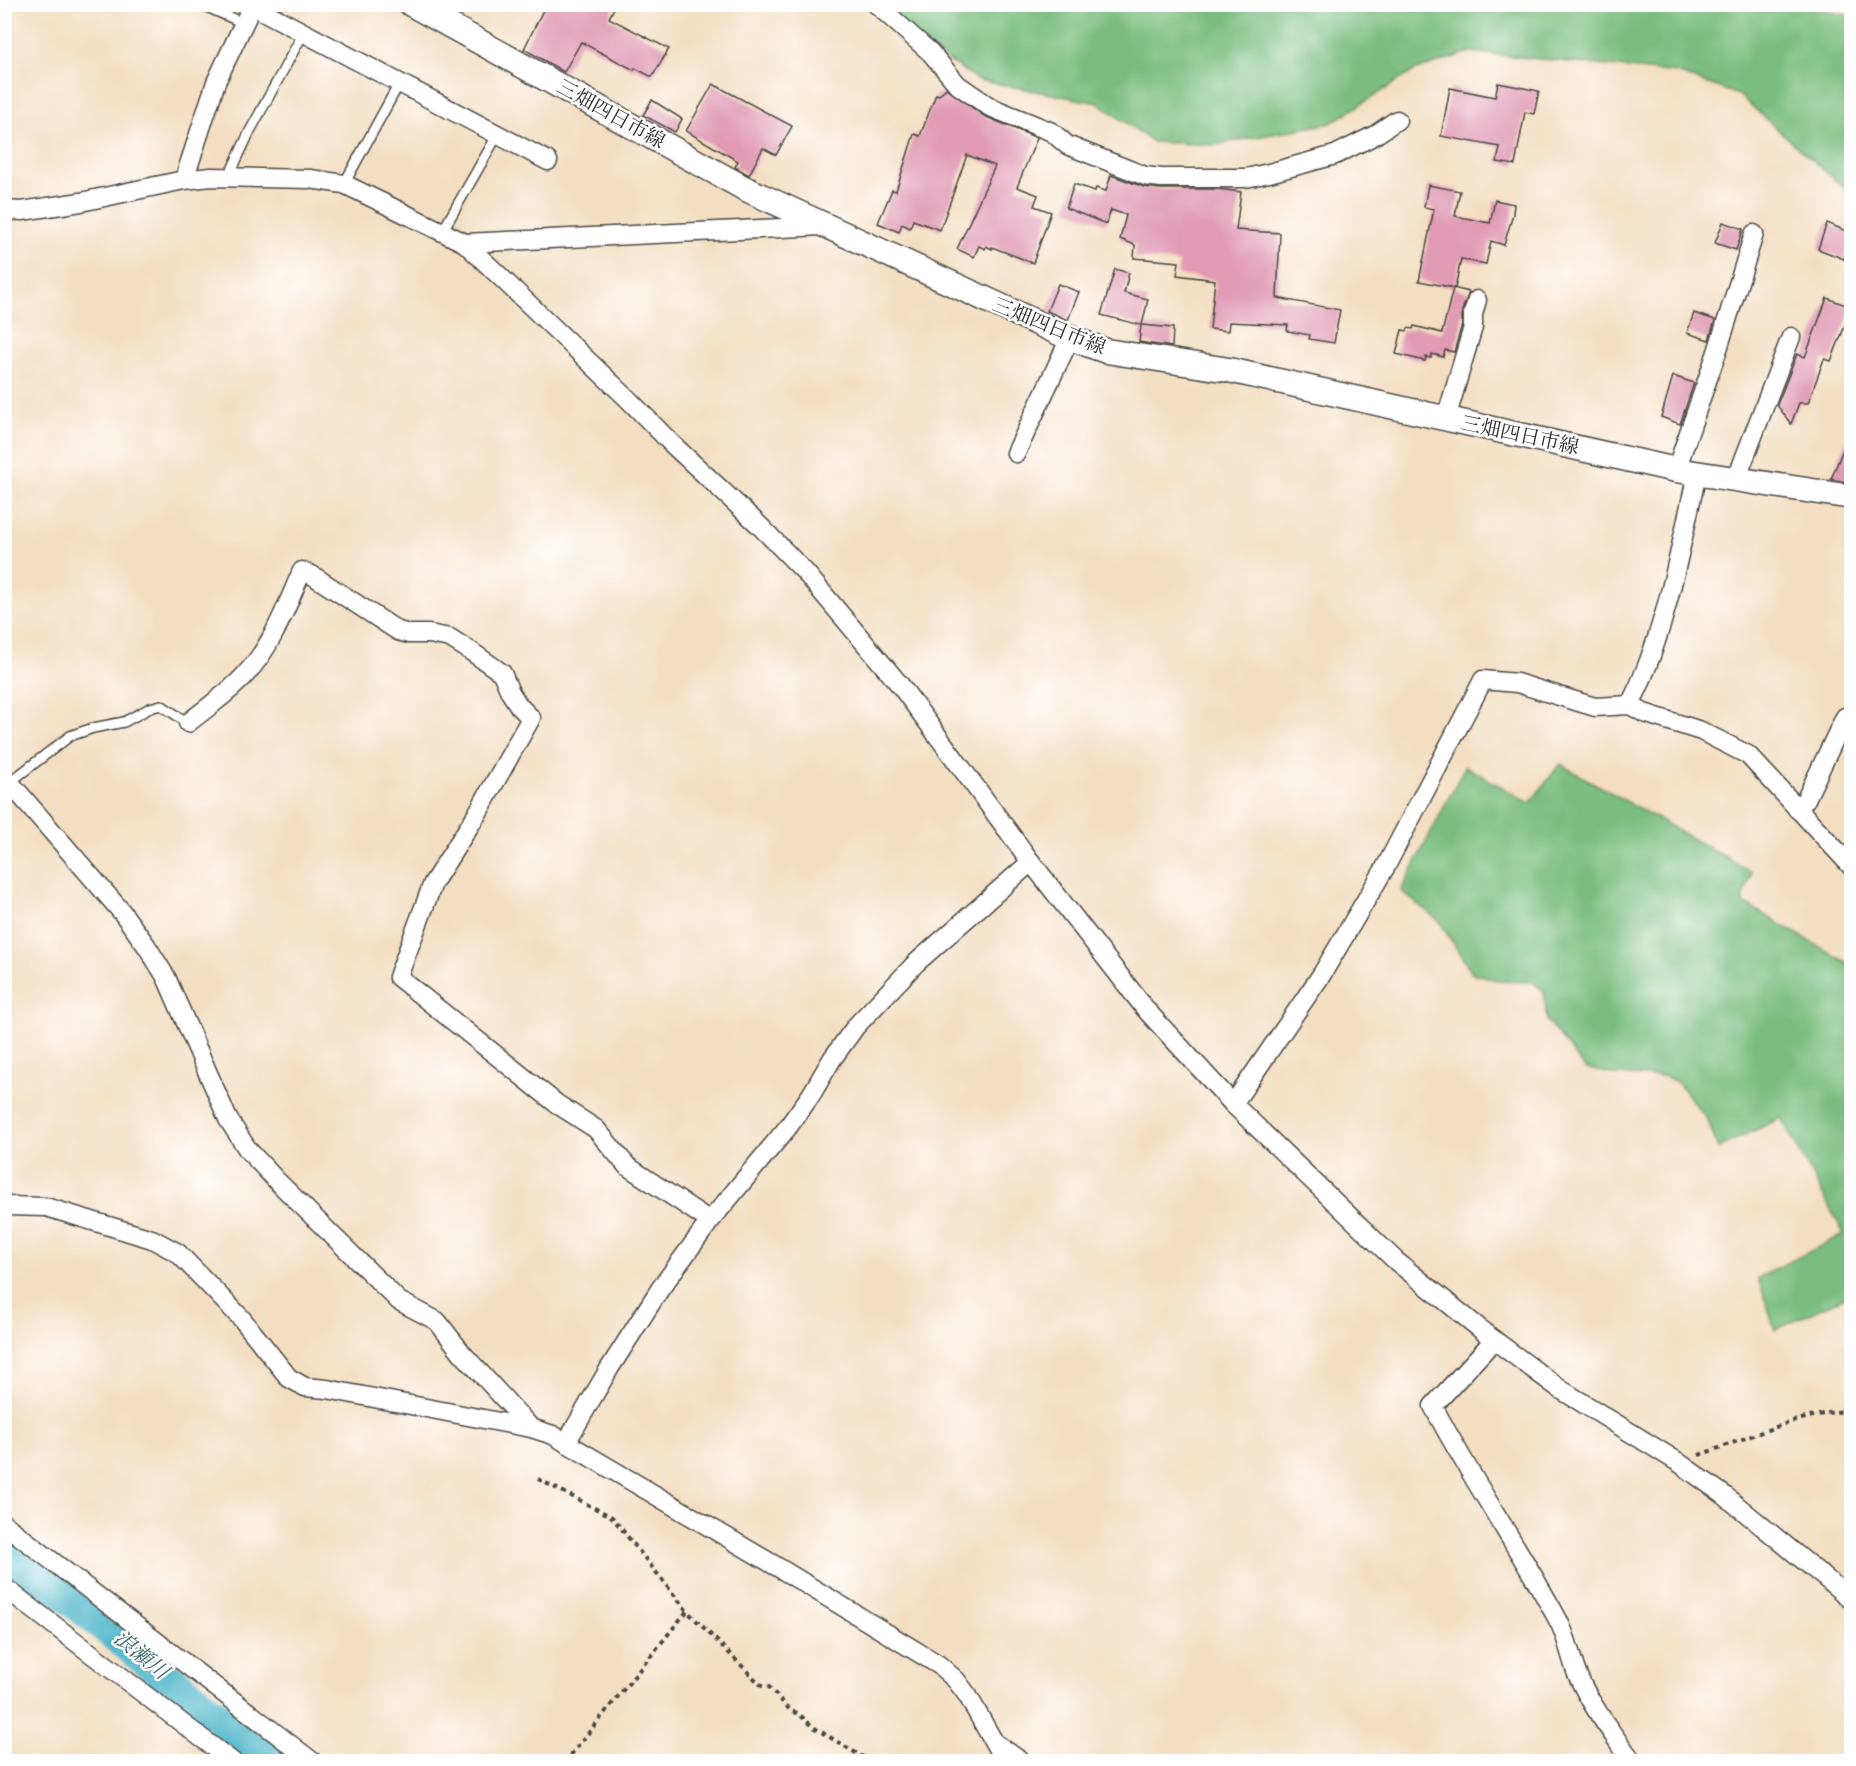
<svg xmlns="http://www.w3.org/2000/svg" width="1856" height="1766" font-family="Cardo,'Noto Serif JP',serif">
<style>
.forest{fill:#7abd7f;stroke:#527455;stroke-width:1.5}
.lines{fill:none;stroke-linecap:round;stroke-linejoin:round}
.river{stroke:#4ab4c8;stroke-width:34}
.building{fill:#e09ab3}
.service-casing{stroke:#494642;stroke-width:12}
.minor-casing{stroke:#494642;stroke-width:21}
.secondary-casing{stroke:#494642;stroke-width:27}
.path{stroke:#494642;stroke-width:4;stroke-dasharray:4.5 4.5;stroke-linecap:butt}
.service{stroke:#fff;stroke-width:9}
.minor{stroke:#fff;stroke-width:18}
.secondary{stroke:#fff;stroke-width:24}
.labels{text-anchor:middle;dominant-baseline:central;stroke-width:5;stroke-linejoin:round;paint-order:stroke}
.street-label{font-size:20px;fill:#2b2b2b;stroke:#fff}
.water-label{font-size:21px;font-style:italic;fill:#37626a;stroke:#fff}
</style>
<rect width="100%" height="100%" fill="#fff"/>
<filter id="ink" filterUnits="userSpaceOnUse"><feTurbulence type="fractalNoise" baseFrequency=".0167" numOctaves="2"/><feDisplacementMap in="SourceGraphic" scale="12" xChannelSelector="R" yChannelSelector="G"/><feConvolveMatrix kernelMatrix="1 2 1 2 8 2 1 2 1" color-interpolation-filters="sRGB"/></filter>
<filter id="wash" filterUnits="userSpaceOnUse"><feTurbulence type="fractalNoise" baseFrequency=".008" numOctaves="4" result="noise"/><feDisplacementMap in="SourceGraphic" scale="24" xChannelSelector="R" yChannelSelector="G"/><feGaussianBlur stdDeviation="1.35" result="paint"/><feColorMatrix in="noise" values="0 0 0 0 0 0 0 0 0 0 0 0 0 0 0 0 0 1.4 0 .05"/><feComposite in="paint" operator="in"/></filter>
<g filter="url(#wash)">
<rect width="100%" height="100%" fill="#f3dec1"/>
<g class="forest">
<polygon points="1265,4 1801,5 1851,16 1851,194 1739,95 1677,73 1470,52 1414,71 1331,123 1214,145 1153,142 1098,103 978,80 899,28 887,5"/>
<polygon points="1560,764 1752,872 1742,902 1851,965 1851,1294 1775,1330 1758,1278 1844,1234 1781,1118 1718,1148 1707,1119 1677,1082 1663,1076 1616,1075 1585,1068 1547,1021 1544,991 1532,982 1501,981 1472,973 1440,922 1401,891 1465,766 1530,803"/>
</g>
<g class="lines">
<polyline class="river" points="4,1556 24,1572 50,1582 273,1762"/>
</g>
<g id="blocks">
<g class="building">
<polygon points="546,4 616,4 609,18 669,49 652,77 635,68 634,70 581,42 564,72 524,49"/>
<polygon points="1498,83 1539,91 1534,114 1525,112 1515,165 1497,162 1500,147 1441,136 1450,88 1495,97"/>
<polygon points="713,84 792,126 776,155 763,148 749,175 735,167 738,161 686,131"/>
<polygon points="946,88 984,116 1037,138 1017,187 1038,195 1034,206 1051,212 1033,263 992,247 992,249 986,246 985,249 979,246 974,257 957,249 995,166 967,155 940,230 913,220 910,228 902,224 899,232 878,223 892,190 896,191 914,134 920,136 936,94 939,95"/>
<polygon points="652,100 682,119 675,132 643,115"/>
<polygon points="1111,175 1144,187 1161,189 1218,189 1241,192 1236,230 1280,233 1277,298 1340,310 1334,343 1309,339 1310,335 1287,331 1288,325 1229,322 1228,331 1210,329 1215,280 1177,275 1179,262 1134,258 1135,245 1120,239 1126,215 1111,210 1106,224 1066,208 1074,184 1095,191 1096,188 1106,191"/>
<polygon points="1428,185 1460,191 1455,216 1490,223 1495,200 1514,204 1513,214 1504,245 1491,241 1486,264 1461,259 1455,288 1419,281 1434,209 1424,207"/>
<polygon points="1723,222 1743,229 1736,250 1715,243"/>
<polygon points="1827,223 1851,233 1851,255 1846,253 1844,259 1818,249"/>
<polygon points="1115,269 1129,273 1124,293 1148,299 1142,325 1173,328 1172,347 1139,342 1141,325 1101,315"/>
<polygon points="1058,284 1079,292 1068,320 1047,311"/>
<polygon points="1453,288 1469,292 1462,311 1462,325 1454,352 1445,350 1443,357 1432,354 1431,358 1426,357 1425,361 1396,354 1402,330 1407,331 1408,328 1413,329 1414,326 1442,333"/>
<polygon points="1827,298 1851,307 1851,310 1831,361 1824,359 1808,403 1799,403 1791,424 1777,405 1797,354 1805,357"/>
<polygon points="1694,313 1715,320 1709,340 1687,333"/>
<polygon points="1673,376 1694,383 1680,424 1661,417"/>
<polygon points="1851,430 1851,468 1846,482 1835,480 1831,479"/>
</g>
</g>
</g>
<g filter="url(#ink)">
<use href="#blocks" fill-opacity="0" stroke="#494642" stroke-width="1.5"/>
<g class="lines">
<g class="service-casing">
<g id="service">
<polyline points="200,4 243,23"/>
<polyline points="228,178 250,131 304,32"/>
<polyline points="344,184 400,82"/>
<polyline points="442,232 498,134"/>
<polyline points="10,782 70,736 93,728 124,722 150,708 161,705 188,723"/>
</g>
</g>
<g class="minor-casing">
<g id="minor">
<polyline points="876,4 931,53 958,85 990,107 1052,132 1067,145 1145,176 1161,178 1246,178 1269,173 1335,155 1375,135 1397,120"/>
<polyline points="253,6 548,161"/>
<polyline points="184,180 216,82 253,4"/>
<polyline points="4,210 22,211 81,202 184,180 211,177 310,179 344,184 465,243 628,399 672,444 759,525 805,572 900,685 1031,862 1147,1011 1233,1104 1396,1261 1494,1340 1560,1389 1678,1462 1724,1495 1852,1600"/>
<polyline points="465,243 823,226"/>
<polyline points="1446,419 1473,327 1473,314 1477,300"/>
<polyline points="1016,453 1070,338"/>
<polyline points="1676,470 1717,352 1754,234"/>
<polyline points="1736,480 1791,337"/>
<path d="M 1630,705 C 1666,633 1679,552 1697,474"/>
<path d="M 188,723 C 206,708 229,693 245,675 C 273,645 286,607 302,571 L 312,575 L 398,631 L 409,634 L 429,634 L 450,638 L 472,652 L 502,673 L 510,692 L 519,706 L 531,718 L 477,814 L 433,883 L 398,977 L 557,1104 L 596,1129 L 627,1166 L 710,1221"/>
<polyline points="4,776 121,911 146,945 166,977 228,1119 248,1150 276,1180 399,1301 437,1321 462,1353 531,1428"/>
<polyline points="1797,809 1806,799 1845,717"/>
<polyline points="1233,1104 1322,974 1385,868 1483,680 1517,683 1595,707 1630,705 1644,713 1701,731 1748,755 1852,867"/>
<polyline points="4,1206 46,1207 152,1239 178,1253 242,1319 289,1378 305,1387 327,1389 531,1428 553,1435 781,1569 939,1665 956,1680 968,1696 1005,1762"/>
<path d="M 1494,1340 L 1433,1406 C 1471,1479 1518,1546 1557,1618 C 1567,1635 1570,1656 1577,1674 C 1591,1706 1612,1733 1633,1762"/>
<polyline points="566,1443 609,1369 660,1289 710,1221 788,1127 811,1095 832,1059 856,1026 916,963 1031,862"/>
<polyline points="4,1524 313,1762"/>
<polyline points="4,1587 233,1762"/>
<polyline points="998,1745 1022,1762"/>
</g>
</g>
<g class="secondary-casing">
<polyline id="secondary" points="411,4 744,188 1070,338 1106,351 1229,370 1676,470 1852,497"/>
</g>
<g class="path">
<path d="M 1699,1455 C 1745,1440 1804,1411 1852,1411"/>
<polyline points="538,1479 612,1517 687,1611 762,1686 769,1687 790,1710 799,1714 813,1727 871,1762"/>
<polyline points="565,1762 687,1611"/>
</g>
<use href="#service" class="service"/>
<use href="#minor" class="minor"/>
<use href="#secondary" class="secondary"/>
</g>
</g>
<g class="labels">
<g class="street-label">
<text transform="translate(611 114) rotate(29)">三畑四日市線</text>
<text transform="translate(1049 326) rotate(22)">三畑四日市線</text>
<text transform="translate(1520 435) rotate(12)">三畑四日市線</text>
</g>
<g class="water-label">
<text transform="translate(141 1655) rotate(39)">浪瀬川</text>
</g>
</g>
<rect width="1856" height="1766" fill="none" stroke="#fff" stroke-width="24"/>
</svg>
